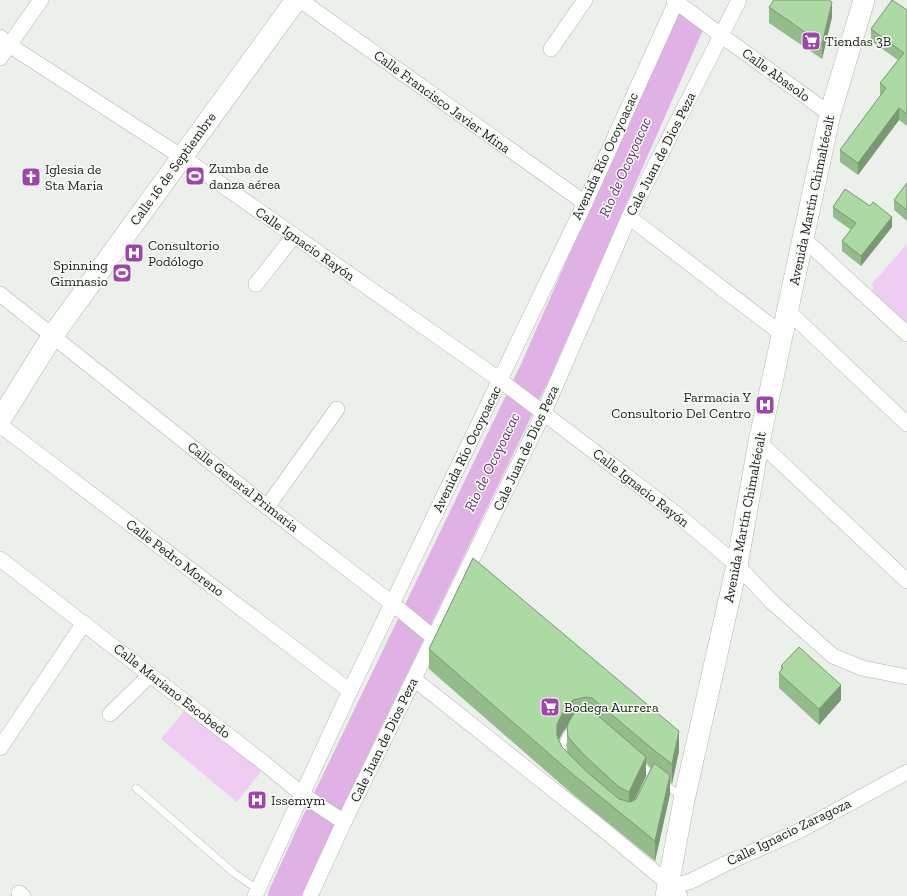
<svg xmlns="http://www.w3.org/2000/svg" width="907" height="896" font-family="'Zilla Slab',serif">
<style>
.green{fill:#efcdf3}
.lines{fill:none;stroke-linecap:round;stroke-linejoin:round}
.river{stroke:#dfb1e4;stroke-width:32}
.lane-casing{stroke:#b2b6b1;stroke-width:8}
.street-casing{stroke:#b2b6b1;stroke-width:16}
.secondary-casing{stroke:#b2b6b1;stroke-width:22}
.lane{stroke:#fff;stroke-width:7}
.street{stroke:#fff;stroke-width:15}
.secondary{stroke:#fff;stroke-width:21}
.wall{fill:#95bb8d;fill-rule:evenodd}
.shaded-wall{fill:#799873}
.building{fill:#add9a4;stroke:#799873}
.labels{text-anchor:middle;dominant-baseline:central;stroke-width:3;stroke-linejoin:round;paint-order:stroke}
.poi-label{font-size:14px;fill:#1b1c1a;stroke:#f8fdf7;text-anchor:start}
.street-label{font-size:14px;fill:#1b1c1a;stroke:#f8fdf7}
.water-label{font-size:15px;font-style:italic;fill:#66306d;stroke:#f8fdf7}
</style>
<rect width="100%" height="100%" fill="#ebf0ea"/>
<g class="green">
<polygon points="907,244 907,326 870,293 874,288 871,285"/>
<polygon points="186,709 264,768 237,802 161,739"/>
</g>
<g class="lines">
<polyline class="river" points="284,896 315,828 535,372 689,22"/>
<g class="lane-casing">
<g id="lane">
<path d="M 562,756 C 560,745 565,736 572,728"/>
<polyline points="639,764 683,798"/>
<polyline points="136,788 234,873 258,890"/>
</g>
</g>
<g class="street-casing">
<g id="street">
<polyline points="300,0 585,203"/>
<polyline points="674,0 722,36 830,114"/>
<polyline points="0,37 9,45 182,157 500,380 679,516 737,565 772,602 833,656 862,668 907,677"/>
<polyline points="551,49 585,0"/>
<polyline points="0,58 41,0"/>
<polyline points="629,217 783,335"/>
<polyline points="804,239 907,334"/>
<polyline points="256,284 294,236"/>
<polyline points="0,294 267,507 393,604 434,638"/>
<polyline points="788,311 907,424"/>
<polyline points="0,425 350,691"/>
<polyline points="759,442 907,581"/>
<polyline points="267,507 337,409"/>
<polyline points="0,559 264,763 303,795 344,822"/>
<polyline points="414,679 605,831 669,884 680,896"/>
<polyline points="110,714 150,675"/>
<polyline points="0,748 84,623"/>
<polyline points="669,884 680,884 689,882 725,864 799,831 907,772"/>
<polyline points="19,893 23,896"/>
<polyline points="255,896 350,691 585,203 676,2"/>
<polyline points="310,896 344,822 544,412 629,217 739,0"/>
</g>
</g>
<g class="secondary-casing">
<g id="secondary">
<polyline points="0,420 53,335 296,0"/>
<polyline points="666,896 684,800 737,565 759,442 830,114 864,0"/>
</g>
</g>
<use href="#lane" class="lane"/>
<use href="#street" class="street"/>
<use href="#secondary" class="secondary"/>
</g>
<g class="wall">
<polygon points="769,7 832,17 822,59 769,23"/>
<polygon points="907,10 907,126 899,120 858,175 840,162 840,150 881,95 880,95 880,83 898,60 871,41 871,29"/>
<polygon points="907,183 907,221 894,210 894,200"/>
<polygon points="870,206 892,227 861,266 842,251 842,241 851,230 833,217 833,207"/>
<path d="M 473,558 L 679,751 L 672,784 L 670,782 L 670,794 L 655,861 L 570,792 L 429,669 L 429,649 ZM 567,726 L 567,752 L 562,747 L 559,740 L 563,732 ZM 646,763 L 651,768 L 636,799 L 635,800 L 646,776 Z"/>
<polygon points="781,666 841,700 819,725 779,688 779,673 781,670"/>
</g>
<g class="shaded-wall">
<polygon points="832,2 832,17 822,59 822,44"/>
<polygon points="899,108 899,120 858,175 858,163"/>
<polygon points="892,217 892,227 861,266 861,256"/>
<polygon points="841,685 841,700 819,725 819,709"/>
<polygon points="573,700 573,719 563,732 557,743 557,724 563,712"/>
<polygon points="679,731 679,751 672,784 672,764"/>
<polygon points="646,757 646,776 629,811 629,792"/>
<polygon points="670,775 670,794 655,861 655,841"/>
</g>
<g class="building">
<polygon points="774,0 829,0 832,2 822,44 769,7"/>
<polygon points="892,0 907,10 907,114 899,108 858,163 840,150 886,88 880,83 904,53 871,29"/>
<polygon points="907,183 907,210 894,200"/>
<polygon points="845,189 870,206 873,202 892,217 861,256 842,241 856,223 833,207"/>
<polygon points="473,558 679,731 672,764 655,751 592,698 586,697 573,700 563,712 557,724 557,736 562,747 586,771 619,799 630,802 636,799 654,763 670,775 655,841 570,772 429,649"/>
<polygon points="799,647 841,685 819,709 779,673 783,668 781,666"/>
<polygon points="578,708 589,708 646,757 629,792 619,787 584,755 568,737 567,726 571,718"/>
</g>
<defs>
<g id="supermarket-square" transform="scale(1)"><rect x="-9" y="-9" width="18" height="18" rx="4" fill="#a043ac" stroke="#f8fdf7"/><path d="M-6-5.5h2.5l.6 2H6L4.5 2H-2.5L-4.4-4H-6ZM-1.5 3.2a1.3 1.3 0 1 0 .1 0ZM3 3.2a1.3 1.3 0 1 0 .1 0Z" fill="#fff"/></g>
<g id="stadium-square" transform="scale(1)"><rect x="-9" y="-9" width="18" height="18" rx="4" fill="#a043ac" stroke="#f8fdf7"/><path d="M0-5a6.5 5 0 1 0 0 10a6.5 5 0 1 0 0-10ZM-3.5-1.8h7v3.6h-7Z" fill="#fff"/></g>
<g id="church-square" transform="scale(1)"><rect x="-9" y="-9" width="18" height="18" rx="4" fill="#a043ac" stroke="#f8fdf7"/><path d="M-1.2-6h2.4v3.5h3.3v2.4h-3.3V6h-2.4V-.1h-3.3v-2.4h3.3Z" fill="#fff"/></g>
<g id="hospital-square" transform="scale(1)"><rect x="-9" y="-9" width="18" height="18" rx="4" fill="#a043ac" stroke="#f8fdf7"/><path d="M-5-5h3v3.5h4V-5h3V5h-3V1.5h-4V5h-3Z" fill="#fff"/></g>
</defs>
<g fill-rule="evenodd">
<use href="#supermarket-square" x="811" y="41"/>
<use href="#stadium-square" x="195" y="176"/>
<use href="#church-square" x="31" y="177"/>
<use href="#hospital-square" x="134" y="253"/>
<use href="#stadium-square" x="122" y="273"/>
<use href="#hospital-square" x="765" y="405"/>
<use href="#supermarket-square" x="550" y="707"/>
<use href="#hospital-square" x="257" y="800"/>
</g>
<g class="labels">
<g class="poi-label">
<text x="825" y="41">Tiendas 3B</text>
<text x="209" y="168">Zumba de<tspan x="209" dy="16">danza aérea</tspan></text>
<text x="45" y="169">Iglesia de<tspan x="45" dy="16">Sta Maria</tspan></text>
<text x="148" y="245">Consultorio<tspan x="148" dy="16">Podólogo</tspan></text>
<text x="108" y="265" text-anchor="end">Spinning<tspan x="108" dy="16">Gimnasio</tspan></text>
<text x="751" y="397" text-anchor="end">Farmacia Y<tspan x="751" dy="16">Consultorio Del Centro</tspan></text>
<text x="564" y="707">Bodega Aurrera</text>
<text x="271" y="800">Issemym</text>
</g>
<g class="street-label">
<text transform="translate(776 75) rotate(36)">Calle Abasolo</text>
<text transform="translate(442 102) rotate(36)">Calle Francisco Javier Mina</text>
<text transform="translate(661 154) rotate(-63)">Cale Juan de Dios Peza</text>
<text transform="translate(605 156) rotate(-65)">Avenida Río Ocoyoacac</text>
<text transform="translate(173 169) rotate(-54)">Calle 16 de Septiembre</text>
<text transform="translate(812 200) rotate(-78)">Avenida Martín Chimaltécalt</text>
<text transform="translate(305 244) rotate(35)">Calle Ignacio Rayón</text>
<text transform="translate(526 448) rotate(-65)">Cale Juan de Dios Peza</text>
<text transform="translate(467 449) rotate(-64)">Avenida Río Ocoyoacac</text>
<text transform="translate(243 487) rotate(38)">Calle General Primaria</text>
<text transform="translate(641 488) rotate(38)">Calle Ignacio Rayón</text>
<text transform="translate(745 517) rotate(-79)">Avenida Martín Chimaltécalt</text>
<text transform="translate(175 558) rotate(37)">Calle Pedro Moreno</text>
<text transform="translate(172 691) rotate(38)">Calle Mariano Escobedo</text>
<text transform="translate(384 740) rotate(-64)">Cale Juan de Dios Peza</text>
<text transform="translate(789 832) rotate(-26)">Calle Ignacio Zaragoza</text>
</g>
<g class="water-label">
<text transform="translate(625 167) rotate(-66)">Rio de Ocoyoacac</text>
<text transform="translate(492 462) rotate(-64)">Rio de Ocoyoacac</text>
</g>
</g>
</svg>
